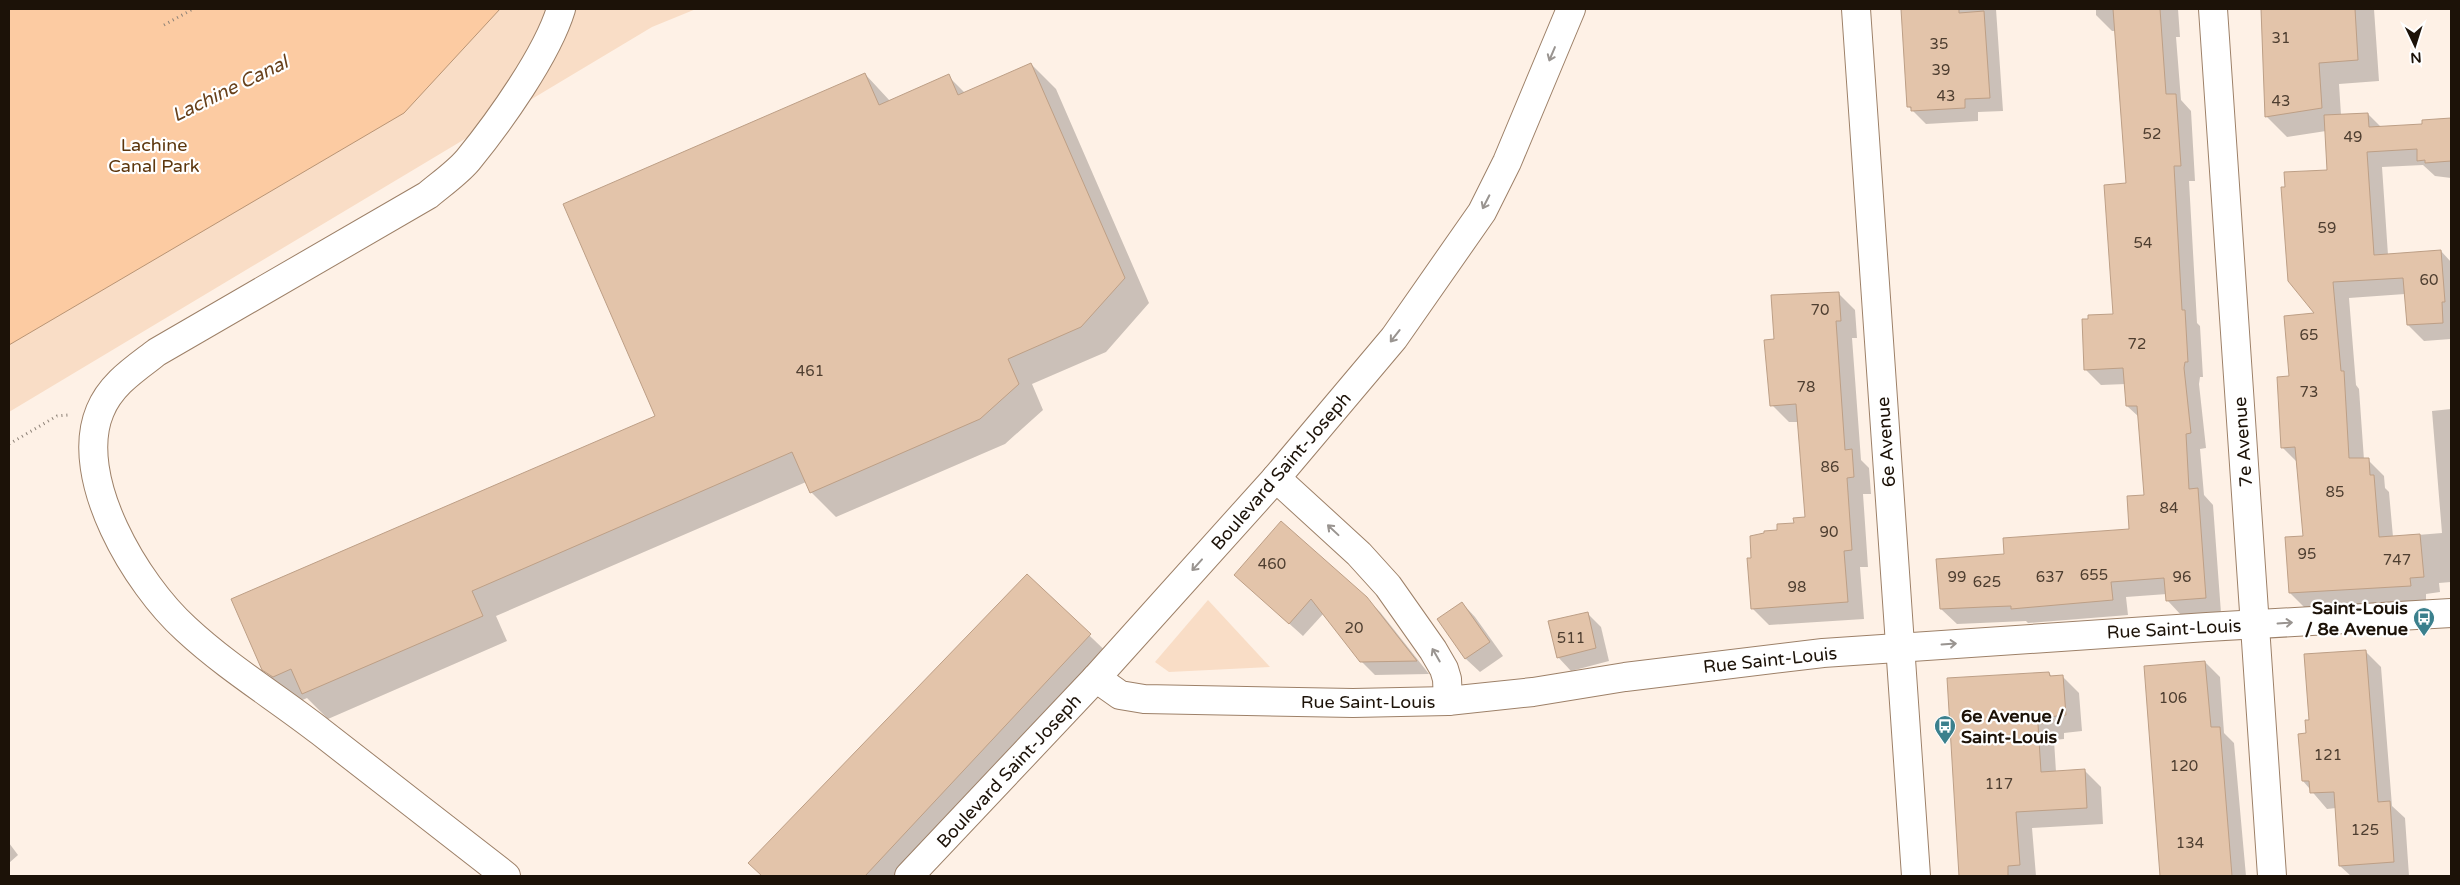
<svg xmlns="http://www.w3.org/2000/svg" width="2460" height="885" font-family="'Varela Round',sans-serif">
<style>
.green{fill:#f9ddc6}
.water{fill:#fccba2;stroke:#b99474}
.shadow{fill:#0003}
.building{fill:#e3c4aa;stroke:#bd9f86}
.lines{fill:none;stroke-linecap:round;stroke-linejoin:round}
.minor-casing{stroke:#9d8068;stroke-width:30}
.path{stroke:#8d8277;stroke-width:3;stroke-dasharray:1 4;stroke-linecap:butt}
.minor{stroke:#fff;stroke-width:28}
.oneway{stroke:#999490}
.labels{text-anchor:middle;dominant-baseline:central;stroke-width:4.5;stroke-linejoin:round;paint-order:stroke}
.number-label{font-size:15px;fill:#4e3e30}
.park-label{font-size:18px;fill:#5c360d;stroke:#fff}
.street-label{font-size:18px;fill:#1c1208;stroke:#fff}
.poi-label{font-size:18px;font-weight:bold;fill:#1c1208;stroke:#fff;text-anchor:end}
.water-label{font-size:19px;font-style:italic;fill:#68401a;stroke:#fff}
</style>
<rect width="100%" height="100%" fill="#fef1e6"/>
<g class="green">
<polygon points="9,9 696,9 652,27 9,412"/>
<polygon points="1208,600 1270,667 1169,672 1155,662"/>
</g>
<polygon class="water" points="9,9 500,9 404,113 9,345"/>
<g class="shadow">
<polygon points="1902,9 1996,9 2003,111 1978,112 1978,121 1926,124 1908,106"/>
<polygon points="2096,9 2178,9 2180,37 2176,37 2181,100 2191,111 2195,181 2189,181 2197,323 2200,326 2203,377 2200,377 2199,384 2206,448 2200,449 2204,495 2213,505 2221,613 2182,616 2167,600 2167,594 2126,597 2128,615 2028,623 2026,621 1957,624 1941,609 2006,555 2130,530 2145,496 2139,417 2127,406 2126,384 2101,385 2086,370 2114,315 2127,184 2116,31 2112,31 2096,15"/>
<polygon points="2261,9 2374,9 2379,81 2339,84 2341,115 2368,114 2382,128 2423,125 2423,121 2451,119 2451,178 2435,176 2423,165 2382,167 2388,255 2441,251 2451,262 2451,339 2424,341 2408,325 2405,294 2349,298 2356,385 2359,389 2364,460 2368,460 2384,476 2385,488 2389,492 2393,537 2442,533 2432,411 2451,409 2451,582 2439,583 2440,592 2426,594 2426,602 2306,609 2290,593 2304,537 2298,463 2282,447 2290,377 2316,314 2329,171 2326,131 2287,137 2266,116"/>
<polygon points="1031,64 1056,89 1149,303 1106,352 1032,384 1043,410 1005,444 836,517 811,492 806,482 496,616 507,641 328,719 307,698 298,702 289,695 263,669 657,416 865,74 890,101 948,76 965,93"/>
<polygon points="1838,293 1855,310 1857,338 1852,338 1861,460 1869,468 1871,494 1863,494 1868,567 1860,567 1864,619 1769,625 1752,608 1752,559 1778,531 1806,518 1799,422 1789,422 1772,405 1776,340"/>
<polygon points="1235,575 1366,598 1380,612 1429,674 1375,675 1361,661 1324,613 1303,636"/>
<polygon points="1027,576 1115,660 913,876 763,876 750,863"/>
<polygon points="1462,603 1475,617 1503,656 1480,672 1466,659 1439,620"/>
<polygon points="1587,613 1601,627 1609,661 1571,671 1558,657"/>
<polygon points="2365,651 2381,667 2392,806 2405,818 2409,876 2351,876 2340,866 2336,808 2327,809 2303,781 2310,721"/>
<polygon points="2205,662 2220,677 2224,733 2234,743 2246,876 2162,876 2145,667"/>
<polygon points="2049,673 2052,677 2062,676 2079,693 2082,731 2064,733 2064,739 2054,740 2056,772 2084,770 2101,787 2103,824 2032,828 2036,876 1961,876 1948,679"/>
<polygon points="9,843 18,855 9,863"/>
</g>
<g class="building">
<polygon points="1901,9 1959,9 1959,13 1984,11 1990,98 1965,99 1965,108 1911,111 1911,107 1907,107"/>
<polygon points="2113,9 2160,9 2166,94 2176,94 2181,166 2174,166 2182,310 2185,310 2188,362 2185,362 2184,368 2191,433 2186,434 2189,489 2198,488 2206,598 2166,601 2164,578 2111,582 2113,600 2011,609 2011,606 1985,607 1940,609 1936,559 2004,554 2003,538 2129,529 2127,496 2144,495 2137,406 2126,406 2123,368 2084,370 2082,319 2088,319 2088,315 2113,314 2104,185 2126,183"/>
<polygon points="2261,9 2355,9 2358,60 2319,63 2322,108 2265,117"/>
<polygon points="1031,63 1125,278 1081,327 1008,359 1019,384 980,419 810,493 792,452 472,591 483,616 302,694 291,669 273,677 262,670 231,599 655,416 563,204 865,73 879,105 949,74 958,95"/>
<polygon points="2368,113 2369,127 2422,124 2422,120 2451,118 2451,161 2425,163 2425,160 2417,161 2417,149 2367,152 2374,255 2441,250 2445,302 2442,302 2443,323 2407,325 2403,278 2333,282 2341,371 2344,371 2349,458 2369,458 2370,475 2374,475 2379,537 2420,534 2424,577 2410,578 2411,586 2289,593 2285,537 2303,536 2295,447 2281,448 2277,377 2289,376 2284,316 2314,313 2288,281 2281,187 2285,187 2284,172 2327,170 2324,115"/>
<polygon points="1839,292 1841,321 1836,321 1845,450 1852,449 1854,477 1847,478 1852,550 1844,551 1848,602 1751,609 1747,558 1751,558 1750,536 1764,533 1764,531 1777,530 1777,524 1794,523 1793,518 1805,517 1796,404 1770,406 1764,340 1774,339 1771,295"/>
<polygon points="1281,521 1367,597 1417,661 1360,662 1311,599 1289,624 1234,575"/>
<polygon points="1027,574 1091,634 865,876 762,876 748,863"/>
<polygon points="1462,602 1490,642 1465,659 1437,619"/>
<polygon points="1588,612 1596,648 1557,658 1548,621"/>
<polygon points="2366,650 2378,802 2390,801 2394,862 2339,866 2334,792 2310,793 2309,781 2302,781 2298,734 2306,733 2305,720 2309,720 2304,654"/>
<polygon points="2205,661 2211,727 2220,727 2232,876 2160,876 2144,666"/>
<polygon points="2049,672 2050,676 2063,675 2066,715 2048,717 2048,723 2038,724 2041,772 2085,769 2087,808 2016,812 2020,865 2008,866 2008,876 1959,876 1947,678"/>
</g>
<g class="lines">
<g class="minor-casing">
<g id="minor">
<polyline points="1856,9 1916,876"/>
<polyline points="2213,9 2272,876"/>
<polyline points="1276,478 1359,554 1388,586 1433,650 1444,669 1447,679 1448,701"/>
<polyline points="1096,678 1120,695 1144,699 1353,703 1448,701 1533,692 1625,677 1823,653 2207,627 2451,613"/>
<path d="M 506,876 C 444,828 383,780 321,732 C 276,697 228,668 186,629 C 137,585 72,478 100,411 C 111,384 135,369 157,352 L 428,195 C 441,184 457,173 468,160 C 499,122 547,55 561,9"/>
<polyline points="909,876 1096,678 1276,478 1394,338 1482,212 1507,162 1571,9"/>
</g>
</g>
<g class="path">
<polyline points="164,25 193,9"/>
<polyline points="9,444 57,416 68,415"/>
</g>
<use href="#minor" class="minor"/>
</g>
<defs><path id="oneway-shaft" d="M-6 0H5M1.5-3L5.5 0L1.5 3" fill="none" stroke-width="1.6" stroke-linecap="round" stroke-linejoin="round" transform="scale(1.25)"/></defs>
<g class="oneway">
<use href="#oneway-shaft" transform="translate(1552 54) rotate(113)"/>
<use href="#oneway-shaft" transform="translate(1486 202) rotate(117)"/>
<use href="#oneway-shaft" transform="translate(1395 336) rotate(128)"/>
<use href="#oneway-shaft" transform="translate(1333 530) rotate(-137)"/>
<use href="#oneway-shaft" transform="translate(1197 565) rotate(132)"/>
<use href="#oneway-shaft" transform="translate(2285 623) rotate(-4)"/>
<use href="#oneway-shaft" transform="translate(1949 644) rotate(-4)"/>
<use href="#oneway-shaft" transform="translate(1436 655) rotate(-120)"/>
</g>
<defs>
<g id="bus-pin" transform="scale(1.125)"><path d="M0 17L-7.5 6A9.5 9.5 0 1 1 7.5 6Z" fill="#3b808d" stroke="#fff"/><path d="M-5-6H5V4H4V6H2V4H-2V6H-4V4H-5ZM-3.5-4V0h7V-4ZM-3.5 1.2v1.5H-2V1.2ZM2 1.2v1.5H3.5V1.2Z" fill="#fff"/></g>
</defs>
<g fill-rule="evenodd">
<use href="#bus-pin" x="2424" y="618"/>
<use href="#bus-pin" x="1945" y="726"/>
</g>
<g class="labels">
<g class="number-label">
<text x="2281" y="38">31</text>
<text x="1939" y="44">35</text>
<text x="1941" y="70">39</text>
<text x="1946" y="96">43</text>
<text x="2281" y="101">43</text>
<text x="2152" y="134">52</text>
<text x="2353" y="137">49</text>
<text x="2327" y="228">59</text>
<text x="2143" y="243">54</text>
<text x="2429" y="280">60</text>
<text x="1820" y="310">70</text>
<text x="2309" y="335">65</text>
<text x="2137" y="344">72</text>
<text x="810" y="371">461</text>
<text x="1806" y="387">78</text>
<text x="2309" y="392">73</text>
<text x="1830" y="467">86</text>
<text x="2335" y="492">85</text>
<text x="2169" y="508">84</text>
<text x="1829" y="532">90</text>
<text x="2307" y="554">95</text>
<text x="2397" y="560">747</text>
<text x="1272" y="564">460</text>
<text x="2094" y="575">655</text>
<text x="1957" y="577">99</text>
<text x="2050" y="577">637</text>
<text x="2182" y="577">96</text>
<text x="1987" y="582">625</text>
<text x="1797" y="587">98</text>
<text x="1354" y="628">20</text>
<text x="1571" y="638">511</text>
<text x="2173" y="698">106</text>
<text x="2328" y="755">121</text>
<text x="2184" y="766">120</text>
<text x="1999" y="784">117</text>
<text x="2365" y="830">125</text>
<text x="2190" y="843">134</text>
</g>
<g class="park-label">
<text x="154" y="145">Lachine<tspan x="154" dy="21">Canal Park</tspan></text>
</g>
<g class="street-label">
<text transform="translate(1886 442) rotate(-94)">6e Avenue</text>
<text transform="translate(2243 442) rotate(-94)">7e Avenue</text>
<text transform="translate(1281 471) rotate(-49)">Boulevard Saint-Joseph</text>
<text transform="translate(2174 629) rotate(-3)">Rue Saint-Louis</text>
<text transform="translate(1770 660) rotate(-6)">Rue Saint-Louis</text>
<text x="1368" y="702">Rue Saint-Louis</text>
<text transform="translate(1009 771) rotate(-47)">Boulevard Saint-Joseph</text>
</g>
<g class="poi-label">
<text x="2408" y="608">Saint-Louis<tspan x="2408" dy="21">/ 8e Avenue</tspan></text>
<text x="1961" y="716" text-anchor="start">6e Avenue /<tspan x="1961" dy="21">Saint-Louis</tspan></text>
</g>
<g class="water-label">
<text transform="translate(230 89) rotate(-26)">Lachine Canal</text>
</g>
</g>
<rect width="2460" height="885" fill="none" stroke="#1c1208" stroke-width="20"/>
<g transform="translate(2415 45) rotate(176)" stroke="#ffffff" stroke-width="4" paint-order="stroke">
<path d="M0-4L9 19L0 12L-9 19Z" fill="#1c1208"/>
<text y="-8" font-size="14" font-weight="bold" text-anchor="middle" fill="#1c1208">N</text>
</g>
</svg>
